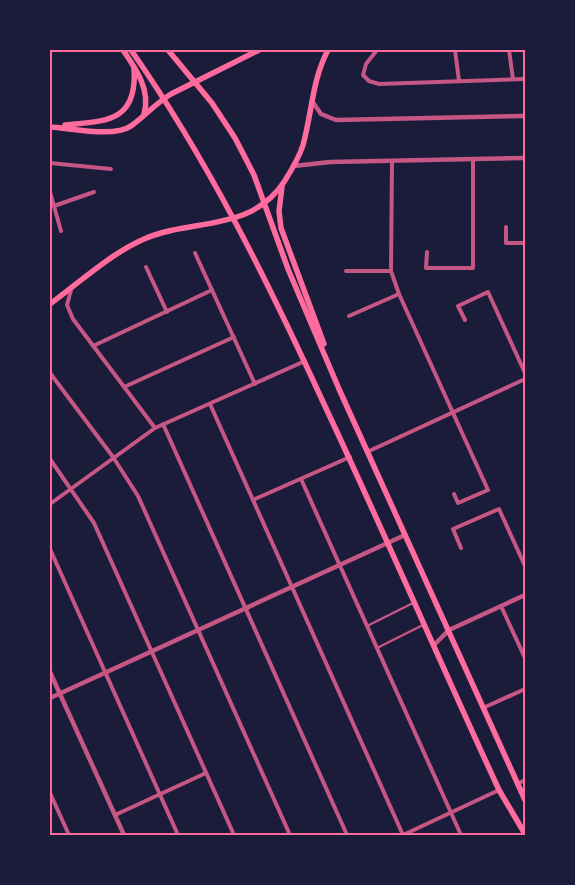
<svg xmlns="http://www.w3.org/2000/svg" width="575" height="885" font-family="Commissioner,sans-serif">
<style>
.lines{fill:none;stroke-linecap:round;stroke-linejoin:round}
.pedestrian{stroke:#c65784;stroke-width:2.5}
.minor{stroke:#c65784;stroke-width:4}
.tertiary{stroke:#c65784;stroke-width:4.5}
.primary{stroke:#ff6b9d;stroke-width:5.5}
.neatline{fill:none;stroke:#ff6b9d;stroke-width:2}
</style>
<rect width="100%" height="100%" fill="#1b1b3a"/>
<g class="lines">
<g class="pedestrian">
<polyline points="367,626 415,602"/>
<polyline points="377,648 425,624"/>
</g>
<g class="minor">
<polyline points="377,50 366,64 363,75 369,81 379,84 525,79"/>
<polyline points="455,50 459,81"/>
<polyline points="509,50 513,79"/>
<polyline points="392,161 391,271 399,294 488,490 458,503 454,494"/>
<polyline points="50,163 111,169"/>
<polyline points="50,192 61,231"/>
<polyline points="54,206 94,192"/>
<polyline points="506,227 506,243 525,243"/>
<polyline points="427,252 426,268 473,268 473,159"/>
<polyline points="195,253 255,384"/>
<polyline points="146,267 167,312"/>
<polyline points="346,271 391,271"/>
<polyline points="71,290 67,305 73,319 155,428"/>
<polyline points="349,316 399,294"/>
<polyline points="465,320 458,306 488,292 525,373"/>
<polyline points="93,346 212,290"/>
<polyline points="50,373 113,457 138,496 290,835"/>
<polyline points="124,387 234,337"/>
<polyline points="210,404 403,835"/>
<polyline points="163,424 347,835"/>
<polyline points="367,452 525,379"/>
<polyline points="50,459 94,523 234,835"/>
<polyline points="301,479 461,835"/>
<polyline points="255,499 350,457"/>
<polyline points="50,504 155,428 305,361"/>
<polyline points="461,548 453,529 499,509 525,566"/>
<polyline points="50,549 178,835"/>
<polyline points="501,606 525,658"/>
<polyline points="483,708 525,689"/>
<polyline points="517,784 525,780"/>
<polyline points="50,793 69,835"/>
<polyline points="115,815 206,773"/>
<polyline points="403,835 499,790"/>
</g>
<g class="tertiary">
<polyline points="312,101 321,114 336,120 525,116"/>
<polyline points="294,166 330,162 525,158"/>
<polyline points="434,645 449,630 525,595"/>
<polyline points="50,672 124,835"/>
<polyline points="50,698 405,535"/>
</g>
<g class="primary">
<path d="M 123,50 C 136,69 151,90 144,114"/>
<path d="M 131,50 C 208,160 268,282 324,404 C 384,532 440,662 499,790 L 525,834"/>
<polyline points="168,50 212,103 235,138 254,175 288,269 339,389 525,800"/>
<path d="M 65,125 C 107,121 138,122 134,67"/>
<path d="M 50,127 C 71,128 114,138 131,126 C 145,116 156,103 171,94 L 259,50"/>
<polyline points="282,187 279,211 281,228 324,344"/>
<path d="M 50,304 C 80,282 110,254 144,239 C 192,218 250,233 284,182 C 291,171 299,158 303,145 C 312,113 312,80 328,50"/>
</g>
</g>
<rect width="575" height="885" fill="none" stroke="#1b1b3a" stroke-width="102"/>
<rect x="51" y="51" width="473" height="783" class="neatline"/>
</svg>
